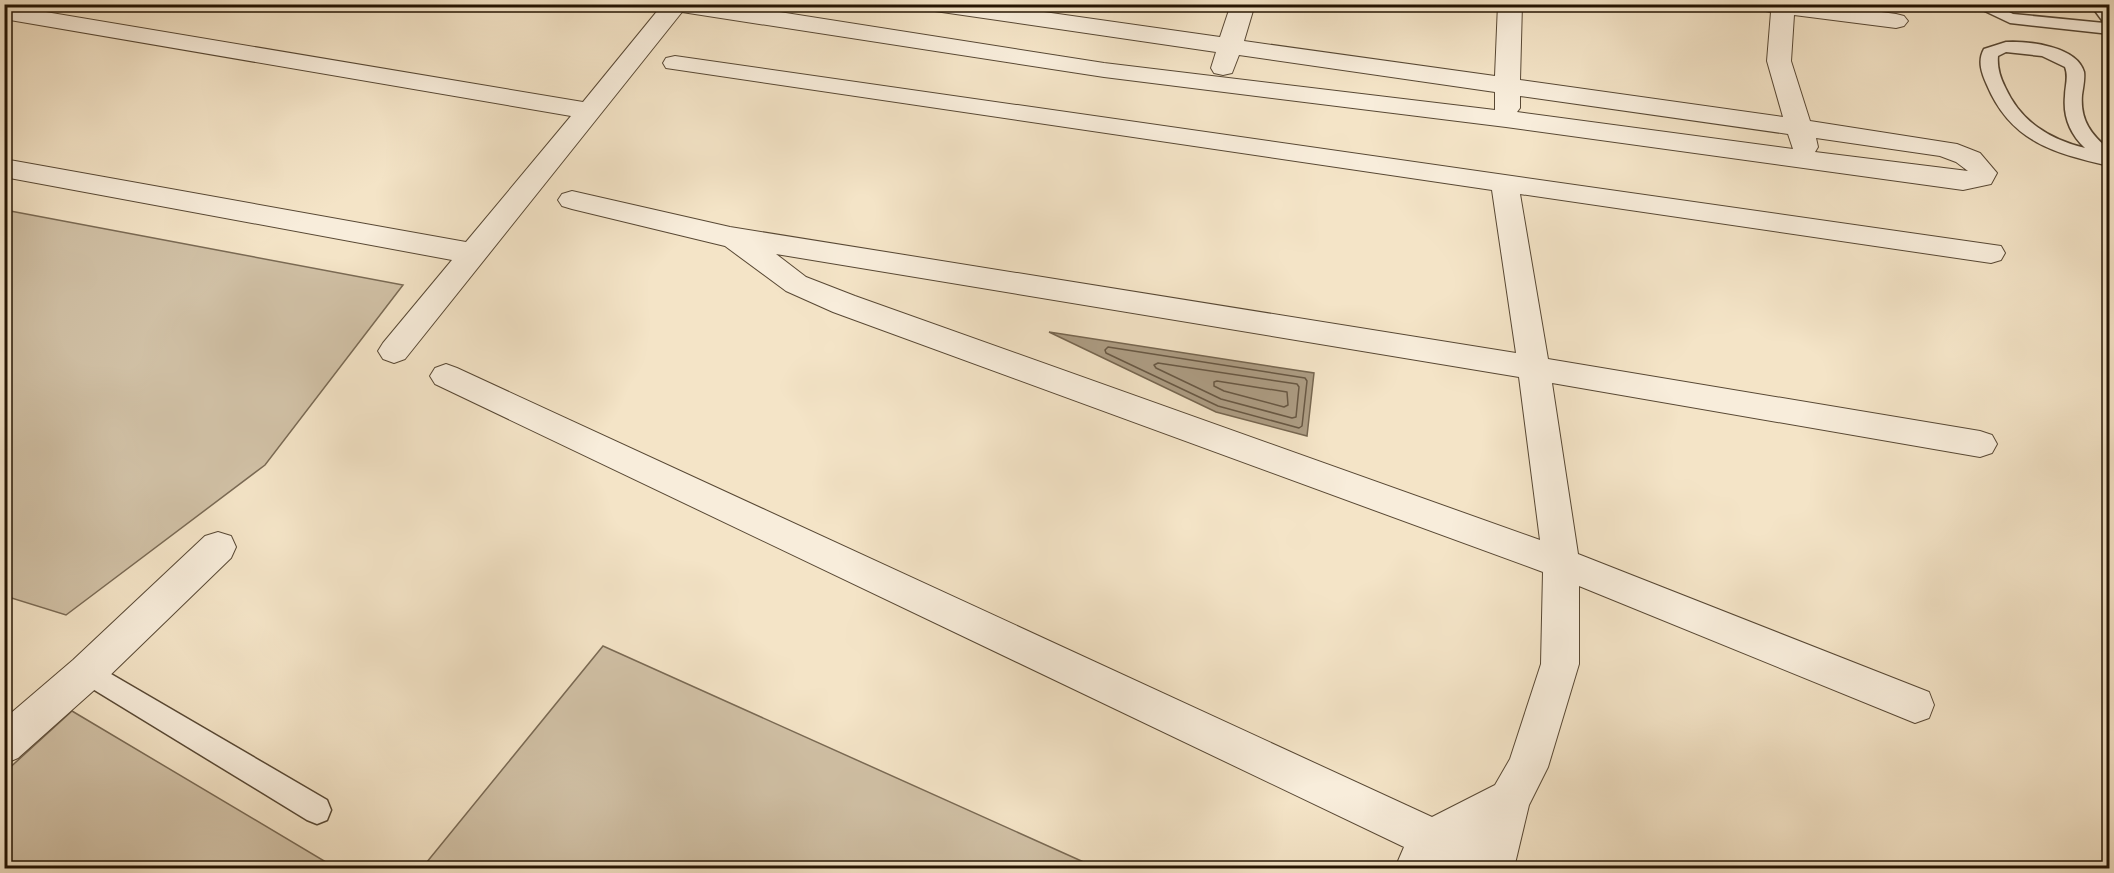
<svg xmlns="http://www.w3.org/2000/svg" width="2114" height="873" font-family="Alegreya,serif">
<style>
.green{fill:#d1c1a6;stroke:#7a6a54;stroke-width:1.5}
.water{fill:#ad9d84;stroke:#766650;stroke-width:1.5}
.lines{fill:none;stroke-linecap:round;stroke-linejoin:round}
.shore{stroke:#685844;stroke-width:1.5}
.service-casing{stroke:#584834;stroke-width:3}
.minor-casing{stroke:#584834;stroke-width:2}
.service{fill:#f8eddb;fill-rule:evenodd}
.minor{fill:#f8eddb;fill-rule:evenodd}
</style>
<rect width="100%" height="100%" fill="#f4e4c7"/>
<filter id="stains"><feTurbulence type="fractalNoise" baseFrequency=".00333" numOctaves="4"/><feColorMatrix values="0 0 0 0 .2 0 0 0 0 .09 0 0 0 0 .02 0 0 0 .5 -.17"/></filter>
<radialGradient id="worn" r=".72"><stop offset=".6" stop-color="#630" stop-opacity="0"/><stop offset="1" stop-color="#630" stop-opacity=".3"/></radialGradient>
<g class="green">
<polygon points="5,210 403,285 265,465 66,615 5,596"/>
<polygon points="603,646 1097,868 422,868"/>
<polygon points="72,711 336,868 5,868 5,772"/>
</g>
<polygon class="water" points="1049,332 1314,373 1307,436 1216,412"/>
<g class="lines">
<g class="shore">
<polygon points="1108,347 1305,378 1307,381 1302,426 1299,428 1218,406 1106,353 1105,350"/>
<polygon points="1158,363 1297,384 1299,387 1296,417 1292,418 1221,399 1156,368 1154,365"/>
<polygon points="1217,381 1287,392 1288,405 1284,407 1224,391 1214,386 1214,382"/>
</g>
<g class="service-casing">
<g id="service">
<polygon points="1970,4 1993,4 2013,14 2104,23 2090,4 2106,4 2110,9 2110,34 2010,23"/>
<path d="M 2006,42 C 2028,41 2077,46 2084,72 C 2085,79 2083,88 2082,95 C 2080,120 2091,135 2110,150 L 2110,166 C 2054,153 2011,142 1987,85 C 1982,74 1977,61 1984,49 ZM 2006,52 L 2042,56 L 2065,67 C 2069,77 2065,86 2065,96 C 2063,116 2070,134 2085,148 C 2049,139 2021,122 2005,87 C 2000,77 1997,67 1998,56 Z"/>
<polygon points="87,660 327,800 331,810 327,820 317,824 307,820 78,680 74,672 78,664"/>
</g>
</g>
<g class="minor-casing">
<g id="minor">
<path d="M 663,4 L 728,4 L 1104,63 L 1495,110 L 1495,92 L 1239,55 L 1232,73 L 1223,75 L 1214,73 L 1211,68 L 1216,52 L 935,11 L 927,9 L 924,4 L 988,4 L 1220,37 L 1231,4 L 1255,4 L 1244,41 L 1495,76 L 1498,4 L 1522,4 L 1520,80 L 1783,117 L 1767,61 L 1771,12 L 1756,9 L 1753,4 L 1823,4 L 1896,14 L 1904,16 L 1908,21 L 1904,26 L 1896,28 L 1794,15 L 1791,61 L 1810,121 L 1957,144 L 1980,153 L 1997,173 L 1991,184 L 1963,190 L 1506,127 L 1104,77 L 682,12 L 405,359 L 394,363 L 383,359 L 378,351 L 383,343 L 452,260 L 4,177 L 4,159 L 466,242 L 571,116 L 4,19 L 4,5 L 583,102 ZM 1520,96 L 1788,134 L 1793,149 L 1517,112 L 1520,108 ZM 1816,138 L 1940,156 L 1956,162 L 1968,171 L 1815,152 L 1818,147 Z"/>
<path d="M 675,56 L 2001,246 L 2005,253 L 2001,260 L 1991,263 L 1520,194 L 1548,359 L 1980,431 L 1992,435 L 1997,444 L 1992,453 L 1980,457 L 1552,383 L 1578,554 L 1929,692 L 1934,705 L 1929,718 L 1915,723 L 1579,586 L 1579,664 L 1548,767 L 1529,805 L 1514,868 L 1447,868 L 1441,865 L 1439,868 L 1395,868 L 1404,847 L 435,384 L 430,376 L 435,368 L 446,364 L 457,368 L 1432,817 L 1495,785 L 1510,759 L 1541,664 L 1543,572 L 833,312 L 786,291 L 725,246 L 572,209 L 562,206 L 558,200 L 562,194 L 572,191 L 730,227 L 1516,353 L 1492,190 L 666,68 L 663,63 L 666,58 ZM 776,254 L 1519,377 L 1540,540 L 855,296 L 806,277 Z"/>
<polygon points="218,532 231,536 236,547 231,558 101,684 18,758 4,764 4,719 73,660 205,536"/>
</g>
</g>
<use href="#service" class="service"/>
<use href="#minor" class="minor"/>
</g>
<rect width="2114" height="873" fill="none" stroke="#f4e4c7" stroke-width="24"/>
<rect x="6" y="6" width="2102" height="861" fill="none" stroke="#241403" stroke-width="3"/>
<rect x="12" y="12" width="2090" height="849" fill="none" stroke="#241403" stroke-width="1.5"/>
<rect width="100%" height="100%" filter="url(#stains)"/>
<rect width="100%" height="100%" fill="url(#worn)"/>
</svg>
